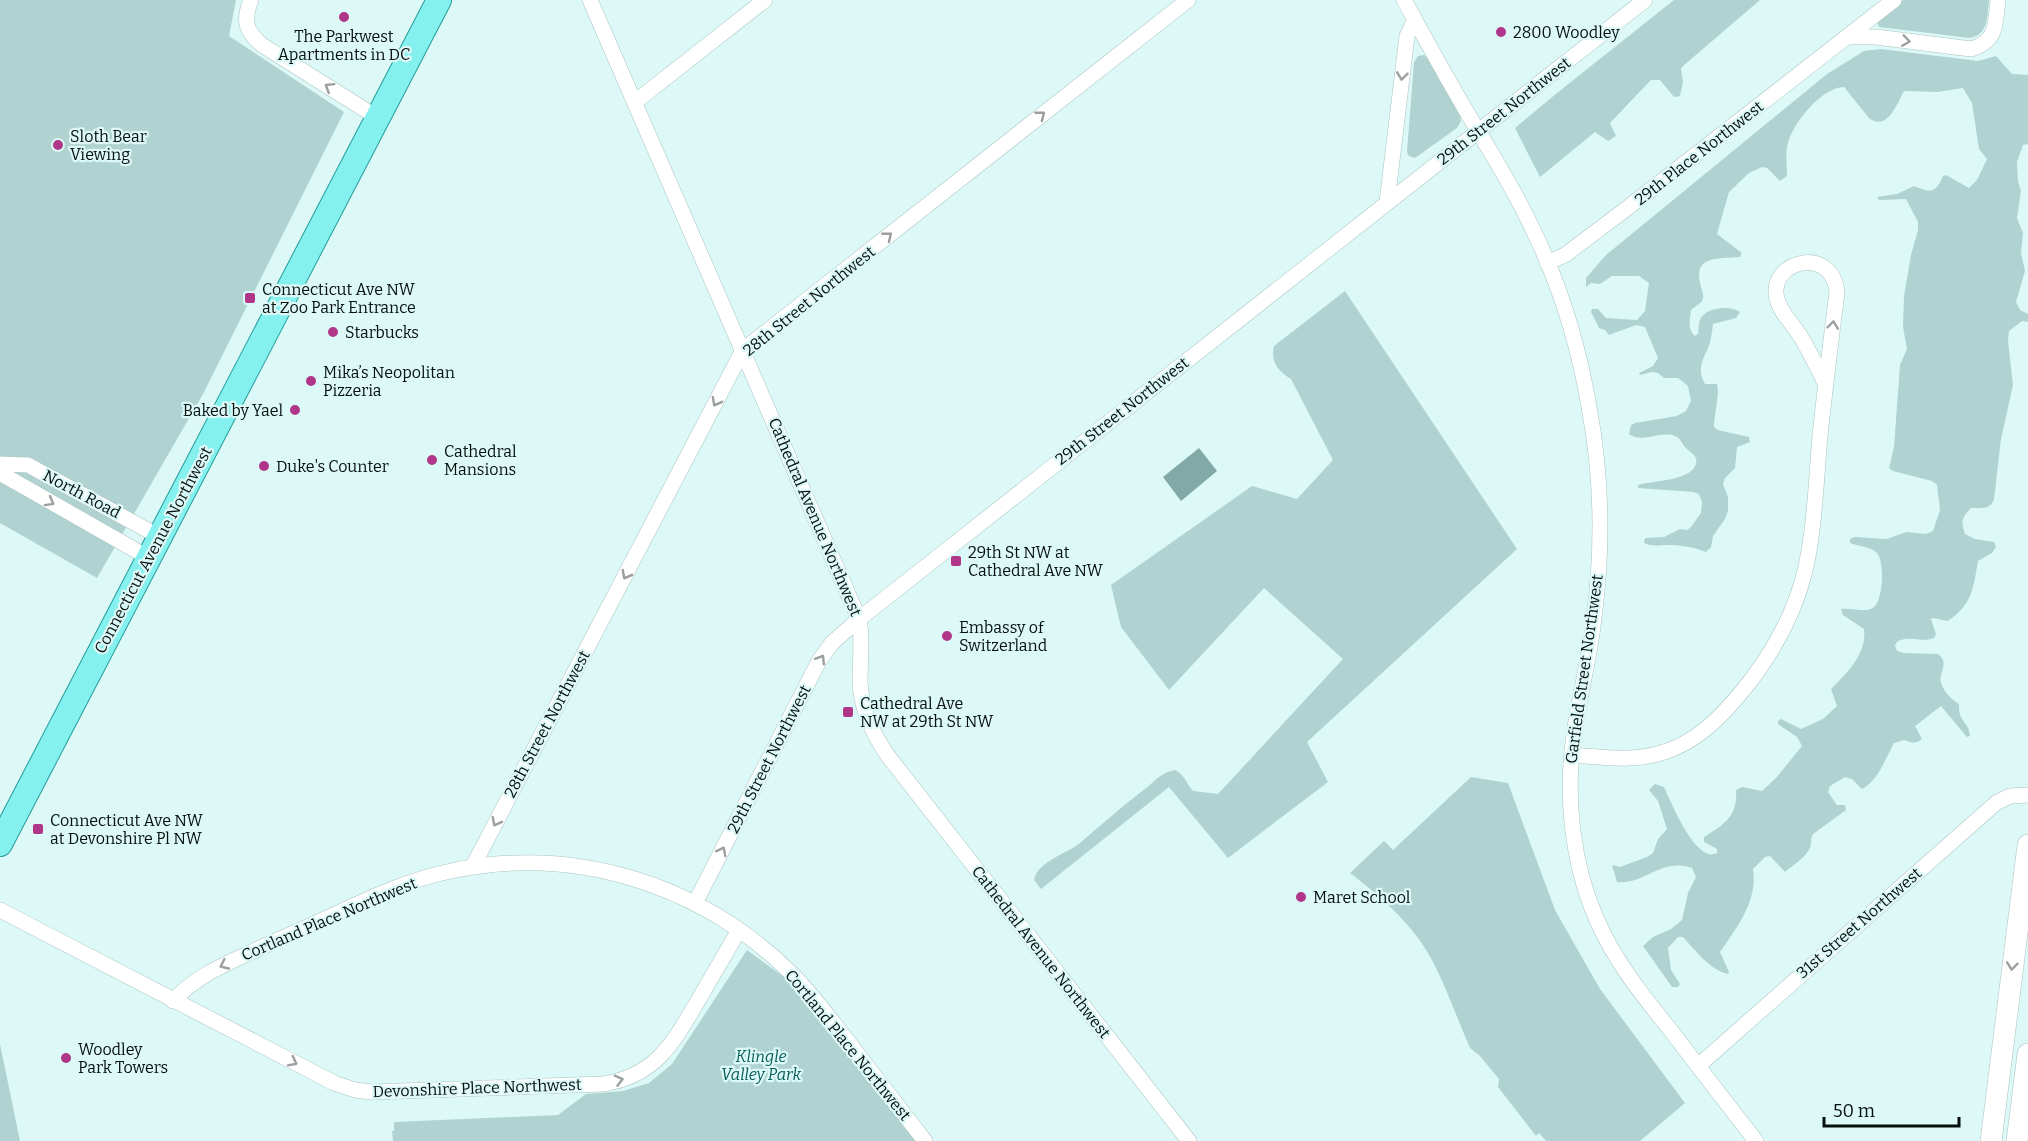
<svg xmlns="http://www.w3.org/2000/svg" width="2028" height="1141" font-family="Bitter,serif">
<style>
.green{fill:#b0d2d0}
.water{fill:#83a9a7}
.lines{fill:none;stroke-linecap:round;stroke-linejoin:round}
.street-casing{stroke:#a8c3c2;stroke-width:16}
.secondary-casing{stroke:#a8c3c2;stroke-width:22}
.primary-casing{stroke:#239c99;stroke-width:26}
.street{stroke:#fff;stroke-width:15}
.secondary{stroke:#fff;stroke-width:21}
.primary{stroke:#85f1ef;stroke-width:24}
.oneway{stroke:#9b9f9f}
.poi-dot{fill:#b03689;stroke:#ddf9f7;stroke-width:2}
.labels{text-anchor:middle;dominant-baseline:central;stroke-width:4.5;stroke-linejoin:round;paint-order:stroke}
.poi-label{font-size:16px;fill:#06100f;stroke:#ddf9f7;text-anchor:start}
.street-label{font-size:16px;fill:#06100f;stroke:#ddf9f7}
.park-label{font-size:16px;font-style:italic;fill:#095d5b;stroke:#ddf9f7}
</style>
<rect width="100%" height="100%" fill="#ddf9f7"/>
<g class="green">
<polygon points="0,0 236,0 229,36 344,112 203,394 97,578 0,523"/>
<polygon points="1674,0 1760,0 1683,66 1681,69 1683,82 1680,96 1674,97 1660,80 1651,80 1610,123 1616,136 1608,141 1595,132 1540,177 1515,128 1557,93"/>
<path d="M 1903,0 L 1989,0 C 1987,16 1989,34 1970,38 L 1879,27 L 1877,21 Z"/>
<path d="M 1881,49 L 1978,61 L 1996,56 L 2012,74 L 2028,75 L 2028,144 L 2023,145 L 2017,162 L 2018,181 L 2021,191 L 2017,218 L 2023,233 L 2021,253 L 2025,271 L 2016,302 L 2020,310 L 2028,314 L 2028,322 L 2022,321 L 2009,331 L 2008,341 L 2013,385 L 2001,439 L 1994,499 C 1991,510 1981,508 1971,508 C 1961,518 1961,522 1965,534 L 1975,539 L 1994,542 L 1996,547 L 1992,553 L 1978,561 C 1973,589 1973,603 1948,621 L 1933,618 L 1931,619 L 1936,634 L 1934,638 C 1922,643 1912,635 1898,641 L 1895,645 L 1897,651 L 1904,653 L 1938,654 C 1947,661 1943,667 1941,676 C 1938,686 1951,700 1959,704 C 1958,723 1969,721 1970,736 L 1967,737 L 1941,706 L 1915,726 L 1922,739 C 1916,744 1911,743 1904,740 L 1894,743 C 1886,758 1877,782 1862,789 L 1852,779 L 1845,777 L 1830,786 L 1828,792 L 1837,805 L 1845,805 L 1846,810 L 1813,834 C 1810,839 1812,843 1810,848 C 1805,858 1793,865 1785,872 L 1770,856 L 1765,857 L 1753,869 C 1758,901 1737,927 1720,952 L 1729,972 L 1728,974 C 1710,970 1695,950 1683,937 L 1678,937 L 1668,948 L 1671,970 L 1680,984 L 1678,987 L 1672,987 L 1643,946 L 1653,937 L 1671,929 L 1682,920 L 1688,893 L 1696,877 L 1692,868 C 1662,857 1644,885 1617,882 L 1612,865 L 1620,867 L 1647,857 L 1653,853 L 1658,839 L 1667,829 L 1658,801 L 1649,790 L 1655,784 L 1664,787 C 1671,802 1696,864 1717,853 L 1717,849 L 1704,842 L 1704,837 C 1724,825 1738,816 1736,790 L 1742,787 L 1762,791 L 1776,778 L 1802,746 L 1797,737 L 1778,724 L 1778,721 L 1781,719 L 1801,729 L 1823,719 L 1837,706 L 1831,689 C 1847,673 1867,654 1864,629 L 1843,615 L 1841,609 C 1851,607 1866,614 1874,607 C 1883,600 1885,562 1877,553 C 1871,547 1858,546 1850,543 L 1850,539 L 1855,537 L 1887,539 L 1906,532 L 1926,534 L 1933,531 L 1940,510 L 1937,485 L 1932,481 L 1893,471 L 1889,468 L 1894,447 L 1900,365 L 1907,349 L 1903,327 L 1904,296 L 1911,255 L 1918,230 L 1918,222 L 1906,199 L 1879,200 L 1877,197 L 1897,194 L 1914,186 C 1930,192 1935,195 1943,176 L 1946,175 L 1969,188 L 1977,180 L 1987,159 L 1979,149 L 1972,103 L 1963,88 L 1937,92 L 1904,91 C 1897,104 1887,132 1869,118 L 1844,87 C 1822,87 1793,123 1788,143 C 1785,153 1787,166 1787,176 L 1780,181 L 1767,168 L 1762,167 L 1749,173 L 1729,192 L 1717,234 L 1742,253 L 1740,257 C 1717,259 1692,255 1701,287 C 1702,291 1705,296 1702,301 C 1700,304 1694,307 1691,310 C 1690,320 1687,329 1695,336 L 1698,334 C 1699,330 1698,323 1700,320 C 1705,307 1730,305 1740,312 L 1736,318 L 1713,324 C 1712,332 1711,341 1708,348 C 1702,361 1697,370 1705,384 L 1717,384 C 1720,394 1714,415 1714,427 L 1718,430 L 1749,437 L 1750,442 L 1737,447 L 1735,468 L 1725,478 L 1723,484 L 1728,497 L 1728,511 L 1725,519 L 1713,536 L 1711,547 L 1706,552 C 1693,547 1681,545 1668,545 C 1659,545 1653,547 1644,543 L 1645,538 L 1664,537 L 1680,529 L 1687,530 L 1691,527 L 1701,513 L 1702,502 L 1699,494 L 1693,492 L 1638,488 L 1638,485 L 1641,484 C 1655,481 1692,480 1696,464 C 1698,456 1692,454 1687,449 C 1682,445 1681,438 1675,436 C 1660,430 1642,444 1629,434 L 1631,425 L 1635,423 L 1677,416 L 1686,411 L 1691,401 L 1688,386 L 1678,378 L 1664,378 L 1658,373 L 1652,372 L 1640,375 L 1639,373 L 1653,366 L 1658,358 L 1645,327 L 1636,325 L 1609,335 L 1605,330 L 1599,328 L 1591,312 L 1592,309 L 1598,309 L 1606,318 L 1637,320 L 1645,311 L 1649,283 L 1639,276 L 1612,276 L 1600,284 L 1591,283 L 1586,287 L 1586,278 L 1606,255 L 1827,74 L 1864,51 Z"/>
<polygon points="1424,55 1430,60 1460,116 1461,121 1457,128 1415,158 1409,156 1407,152 1414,62 1418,56"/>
<path d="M 1345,291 L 1517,549 L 1307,742 L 1328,782 L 1228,858 L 1169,787 L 1041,889 L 1034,880 C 1037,862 1066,854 1080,843 C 1100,826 1120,808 1141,792 C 1154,783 1159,773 1175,770 C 1185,775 1186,783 1193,791 L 1218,794 L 1343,659 L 1264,588 L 1169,690 L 1121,627 L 1111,585 L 1252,486 L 1297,499 L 1333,460 L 1291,379 C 1278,371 1270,361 1274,346 Z"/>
<path d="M 1471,777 L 1508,783 L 1555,910 L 1600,989 L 1685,1103 L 1640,1141 L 1546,1141 L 1539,1133 L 1536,1136 L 1498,1087 L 1499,1079 L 1480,1056 L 1470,1048 C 1456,1016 1445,983 1428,953 C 1409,921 1380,896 1350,873 L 1384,841 L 1393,850 Z"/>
<polygon points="747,950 784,977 818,1016 916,1141 393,1141 392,1131 394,1131 394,1122 558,1115 586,1094 623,1091 649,1083 672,1064"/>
<polygon points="0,1044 20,1141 0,1141"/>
</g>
<polygon class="water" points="1199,448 1217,471 1181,501 1163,477"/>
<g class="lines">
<g class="street-casing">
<g id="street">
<path d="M 251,0 C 243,20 245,31 262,45 L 378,118"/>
<path d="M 590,0 L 859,619 C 863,640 860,660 860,681 C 861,709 872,733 888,756 L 1189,1141"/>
<path d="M 1404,0 C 1425,38 1446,77 1468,114 C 1492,154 1516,193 1535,234 C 1561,288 1579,348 1589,407 C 1602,476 1603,548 1594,618 C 1590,657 1579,696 1574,735 C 1565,796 1572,862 1596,918 C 1615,962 1643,996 1672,1032 C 1700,1069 1728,1105 1756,1141"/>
<path d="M 1847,37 L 1876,37 L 1971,49 C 1998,41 1995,24 1998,0"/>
<polyline points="635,102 765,0"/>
<polyline points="1387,202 1407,36 1415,20"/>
<polyline points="1547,263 1565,255 1626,209 1894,0"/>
<polyline points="0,464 28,465 160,537"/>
<polyline points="0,473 149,558"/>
<path d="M 1571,755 C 1602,757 1631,762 1661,753 C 1695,743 1718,720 1740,694 C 1769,659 1794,616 1805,571 C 1815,527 1816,481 1820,436 C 1825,388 1831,340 1837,292 C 1832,244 1767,261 1777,299 C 1780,312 1792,323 1799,334 C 1809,350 1817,367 1825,383"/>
<polyline points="473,866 743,350 1188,0"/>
<polyline points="695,903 819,661 832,643 859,619 1645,0"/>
<path d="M 0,910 L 334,1083 L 355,1090 L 372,1092 L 603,1084 C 657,1076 674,1041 699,999 C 712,976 726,953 739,930"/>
<path d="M 173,1001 C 197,975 226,964 258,949 C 285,937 313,924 340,912 C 376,895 412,879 451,871 C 576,844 702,885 792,974 C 814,996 831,1020 850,1044 C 875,1077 900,1109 925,1141"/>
<polyline points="1698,1066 1996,803 2010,796 2028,795"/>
</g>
</g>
<g class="secondary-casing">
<g id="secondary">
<polyline points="1991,1141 2028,845"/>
<polyline points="2017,1141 2028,1054"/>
</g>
</g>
<g class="primary-casing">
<polyline id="primary" points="0,844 439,0"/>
</g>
<use href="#street" class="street"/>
<use href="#secondary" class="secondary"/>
<use href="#primary" class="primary"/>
</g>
<defs><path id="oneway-chevron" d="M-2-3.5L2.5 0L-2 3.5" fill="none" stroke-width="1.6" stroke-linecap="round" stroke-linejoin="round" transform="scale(1.5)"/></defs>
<g class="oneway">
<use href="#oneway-chevron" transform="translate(1906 41) rotate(8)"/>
<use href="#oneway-chevron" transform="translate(1402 76) rotate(97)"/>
<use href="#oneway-chevron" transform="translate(329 87) rotate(-148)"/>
<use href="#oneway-chevron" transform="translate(1041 115) rotate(-38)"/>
<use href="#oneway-chevron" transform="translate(888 236) rotate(-38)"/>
<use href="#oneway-chevron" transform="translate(1833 325) rotate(-83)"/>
<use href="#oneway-chevron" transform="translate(716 402) rotate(118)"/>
<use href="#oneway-chevron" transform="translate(50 502) rotate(29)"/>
<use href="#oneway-chevron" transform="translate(626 575) rotate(118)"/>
<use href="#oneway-chevron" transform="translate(821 659) rotate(-58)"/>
<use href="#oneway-chevron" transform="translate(496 822) rotate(118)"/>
<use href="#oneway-chevron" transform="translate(722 851) rotate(-63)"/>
<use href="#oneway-chevron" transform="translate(224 965) rotate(155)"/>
<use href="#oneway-chevron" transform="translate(2012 966) rotate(97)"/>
<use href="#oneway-chevron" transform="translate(293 1062) rotate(27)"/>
<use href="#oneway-chevron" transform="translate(619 1080) rotate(-15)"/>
</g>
<g class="poi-dot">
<circle cx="344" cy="17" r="6"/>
<circle cx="1501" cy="32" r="6"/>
<circle cx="58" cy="145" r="6"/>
<rect x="244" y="292" width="12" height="12" rx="3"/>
<circle cx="333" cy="332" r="6"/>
<circle cx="311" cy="381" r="6"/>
<circle cx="295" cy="410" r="6"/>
<circle cx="432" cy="460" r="6"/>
<circle cx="264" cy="466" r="6"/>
<rect x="950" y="555" width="12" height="12" rx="3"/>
<circle cx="947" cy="636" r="6"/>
<rect x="842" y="706" width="12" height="12" rx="3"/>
<rect x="32" y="823" width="12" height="12" rx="3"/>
<circle cx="1301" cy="897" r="6"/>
<circle cx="66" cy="1058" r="6"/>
</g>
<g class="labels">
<g class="poi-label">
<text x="1513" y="32">2800 Woodley</text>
<text x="344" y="36" text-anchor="middle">The Parkwest<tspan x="344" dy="18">Apartments in DC</tspan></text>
<text x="70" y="136">Sloth Bear<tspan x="70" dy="18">Viewing</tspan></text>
<text x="262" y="289">Connecticut Ave NW<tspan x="262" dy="18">at Zoo Park Entrance</tspan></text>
<text x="345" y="332">Starbucks</text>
<text x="323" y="372">Mika’s Neopolitan<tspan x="323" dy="18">Pizzeria</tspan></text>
<text x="283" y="410" text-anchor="end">Baked by Yael</text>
<text x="444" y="451">Cathedral<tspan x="444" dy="18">Mansions</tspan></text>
<text x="276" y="466">Duke's Counter</text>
<text x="968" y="552">29th St NW at<tspan x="968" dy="18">Cathedral Ave NW</tspan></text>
<text x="959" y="627">Embassy of<tspan x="959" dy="18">Switzerland</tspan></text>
<text x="860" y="703">Cathedral Ave<tspan x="860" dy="18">NW at 29th St NW</tspan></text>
<text x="50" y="820">Connecticut Ave NW<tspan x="50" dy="18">at Devonshire Pl NW</tspan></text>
<text x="1313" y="897">Maret School</text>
<text x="78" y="1049">Woodley<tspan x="78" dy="18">Park Towers</tspan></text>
</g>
<g class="street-label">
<text transform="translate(1504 111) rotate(-38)">29th Street Northwest</text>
<text transform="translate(1699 153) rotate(-38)">29th Place Northwest</text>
<text transform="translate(809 301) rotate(-39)">28th Street Northwest</text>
<text transform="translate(1122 411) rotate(-38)">29th Street Northwest</text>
<text transform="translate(82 494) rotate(28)">North Road</text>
<text transform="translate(815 517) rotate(67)">Cathedral Avenue Northwest</text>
<text transform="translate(153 550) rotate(-62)">Connecticut Avenue Northwest</text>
<text transform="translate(1584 669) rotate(-82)">Garfield Street Northwest</text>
<text transform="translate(547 724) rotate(-62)">28th Street Northwest</text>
<text transform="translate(769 759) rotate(-63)">29th Street Northwest</text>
<text transform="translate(329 919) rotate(-23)">Cortland Place Northwest</text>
<text transform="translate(1859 923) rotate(-41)">31st Street Northwest</text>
<text transform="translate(1041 952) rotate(52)">Cathedral Avenue Northwest</text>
<text transform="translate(848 1045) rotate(51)">Cortland Place Northwest</text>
<text transform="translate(477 1088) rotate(-2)">Devonshire Place Northwest</text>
</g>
<g class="park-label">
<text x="761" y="1056">Klingle<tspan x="761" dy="18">Valley Park</tspan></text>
</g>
</g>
<path d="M1824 1117v9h135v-9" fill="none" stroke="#06100f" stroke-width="3"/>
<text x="1833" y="1117" font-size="18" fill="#06100f" stroke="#ddf9f7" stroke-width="4.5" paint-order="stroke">50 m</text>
</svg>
